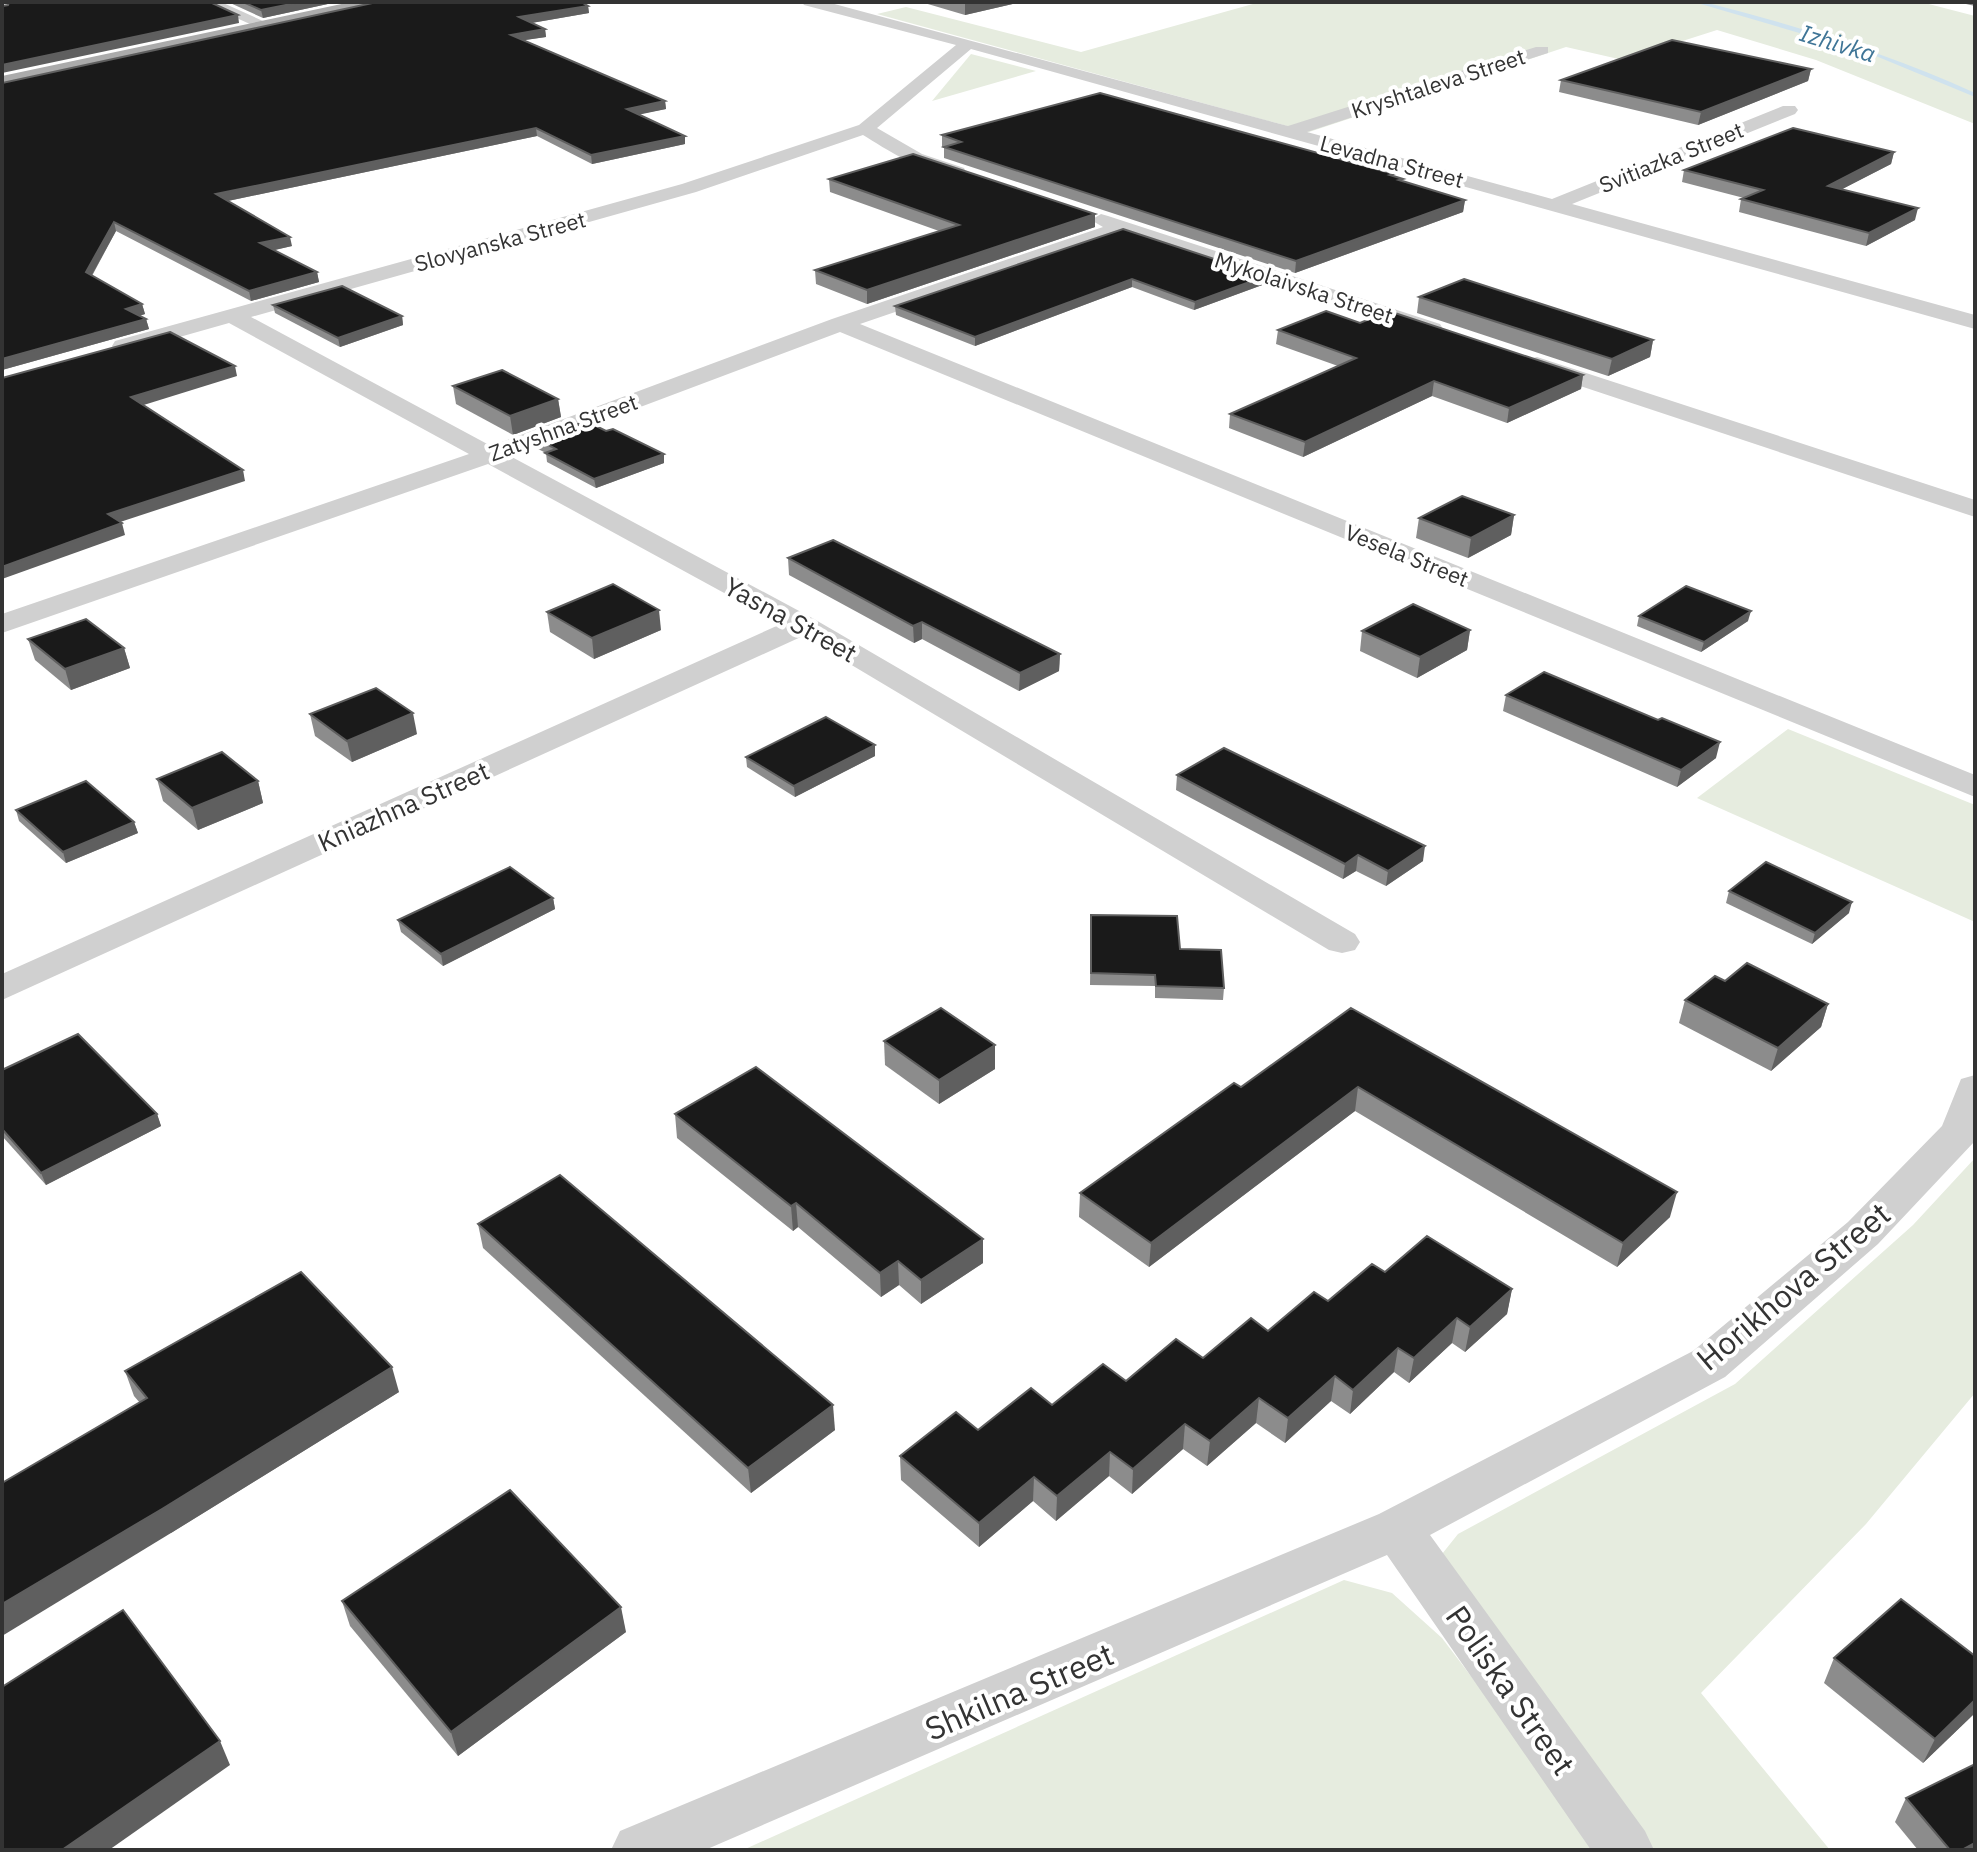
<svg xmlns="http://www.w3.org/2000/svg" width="1977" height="1852" font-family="'IBM Plex Sans',sans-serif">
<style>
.green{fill:#e6ecdf}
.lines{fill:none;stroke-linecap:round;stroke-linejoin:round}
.stream{fill:#cfe2ee;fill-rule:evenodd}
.minor{fill:#d0d0d0;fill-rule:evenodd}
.primary{fill:#ababab;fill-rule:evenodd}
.wall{fill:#8c8c8c}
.shaded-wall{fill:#5f5f5f}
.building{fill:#1a1a1a;stroke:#5f5f5f;stroke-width:2}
.labels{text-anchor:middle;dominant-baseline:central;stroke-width:8;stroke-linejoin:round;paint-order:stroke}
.far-street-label{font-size:22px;fill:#333;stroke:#fff}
.far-water-label{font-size:24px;font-style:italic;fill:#3f7597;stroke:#fff}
.street-label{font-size:26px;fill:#333;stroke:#fff}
.near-street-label{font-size:32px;fill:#333;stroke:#fff}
</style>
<rect width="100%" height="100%" fill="#fff"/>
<g class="green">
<polygon points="1260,2 1921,2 1975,16 1975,124 1816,60 1717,30 1623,60 1566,47 1309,132 877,14 906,7 1081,52"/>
<polygon points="971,54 1036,71 932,101"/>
<polygon points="1788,729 1975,805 1975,922 1697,798"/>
<polygon points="1975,1158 1975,1393 1866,1524 1701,1693 1830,1850 1649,1850 1442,1554 1458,1534 1735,1384 1913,1225"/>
<polygon points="1344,1580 1392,1593 1442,1638 1502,1717 1594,1850 743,1850"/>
</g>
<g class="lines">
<path class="stream" d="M 1694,2 L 1704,2 C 1797,26 1888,53 1975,93 L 1975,97 L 1871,54 Z"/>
<g class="minor">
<polygon points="201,2 221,2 274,26 271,29 261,29"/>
<path d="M 802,2 L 827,2 L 1288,126 L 1536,47 L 1548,47 L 1548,53 L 1307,132 L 1552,199 L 1783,106 L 1795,106 L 1798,110 L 1795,114 L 1572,204 L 1975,315 L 1975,329 L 971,49 L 877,128 L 922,154 L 964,168 L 966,172 L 964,176 C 937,183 886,149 863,135 L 696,192 L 251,317 L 491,446 L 832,319 L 1103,227 L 1091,220 L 1101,214 L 1108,216 L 1440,324 L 1443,329 L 1440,334 L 1424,334 L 1123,234 L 860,324 L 1975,775 L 1975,797 L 840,332 L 510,456 L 814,619 L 1355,934 L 1360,942 L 1355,950 L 1342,953 L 1329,950 L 803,636 L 2,1000 L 2,974 L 781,624 L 488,464 L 2,633 L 2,614 L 469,454 L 229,323 L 123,353 L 115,351 L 112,346 L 115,341 L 682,184 L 859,125 L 956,45 L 804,5 Z"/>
<polygon points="1537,357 1975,500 1975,517 1529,369 1525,364 1529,359"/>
<polygon points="1975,1075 1974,1142 1878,1244 1725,1377 1430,1535 1645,1831 1654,1850 1591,1850 1387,1555 705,1850 611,1850 620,1831 1379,1514 1693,1351 1848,1222 1942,1126 1961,1079"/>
</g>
<polygon class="primary" points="351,2 386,2 377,7 2,88 2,76"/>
</g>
<g class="wall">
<polygon points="228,2 337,2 263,18"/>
<polygon points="921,2 1021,2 965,15"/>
<polygon points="1957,2 1975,2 1975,6"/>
<polygon points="588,6 589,13 531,23 545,29 546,37 524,40 665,101 666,109 639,114 685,136 685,144 592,164 537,136 228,201 292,246 274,250 317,272 319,282 251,301 116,231 92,276 142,304 145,314 139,316 146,319 149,329 2,370 2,83"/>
<polygon points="1811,69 1808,81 1698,125 1559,92 1561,80"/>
<polygon points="942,135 1403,181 1465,200 1463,212 1295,273 944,158 944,148 942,147"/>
<polygon points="1894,152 1891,164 1842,189 1915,220 1866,246 1739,212 1741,199 1744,198 1682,182 1684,170"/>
<polygon points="829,179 1095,227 867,304 816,284 815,270 939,231 830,192"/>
<polygon points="1123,229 1266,276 1265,284 1194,310 1132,287 975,346 896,315 895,306"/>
<polygon points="1419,297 1653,340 1650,357 1608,376 1417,313"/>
<polygon points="273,305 402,316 403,325 340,347 275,313"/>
<polygon points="1360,323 1583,375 1581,389 1507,423 1432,396 1303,457 1229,428 1230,414 1338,366 1276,344 1278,330"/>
<polygon points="453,386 558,399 561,417 513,435 456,404"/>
<polygon points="606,431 664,454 664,463 596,488 547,462 546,453 538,449 537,439"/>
<polygon points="1514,515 1511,535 1468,558 1416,538 1419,518"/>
<polygon points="788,558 1060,654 1059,671 1019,691 922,639 914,643 789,575"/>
<polygon points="547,612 661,630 594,659 550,632"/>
<polygon points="1639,616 1748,621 1701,652 1637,626"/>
<polygon points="1470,630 1467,650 1417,678 1360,651 1362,631"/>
<polygon points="28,639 124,648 130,668 71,690 35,660"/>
<polygon points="1506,695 1716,758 1677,787 1503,711"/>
<polygon points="310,714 417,734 352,762 315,736"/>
<polygon points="875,756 795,797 747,767 746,757"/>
<polygon points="1177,775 1423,861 1386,886 1356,871 1343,879 1176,790"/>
<polygon points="157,779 258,781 263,803 198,830 163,801"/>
<polygon points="16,810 134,822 138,833 66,863 19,821"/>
<polygon points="1729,891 1849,913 1812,944 1726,903"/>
<polygon points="553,898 555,909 443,966 401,932 398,920"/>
<polygon points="1091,915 1180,949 1224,988 1223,1000 1155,998 1155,986 1090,985"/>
<polygon points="1725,981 1828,1004 1821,1027 1771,1071 1679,1023 1685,1000"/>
<polygon points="1351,1008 1670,1217 1617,1267 1355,1111 1149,1267 1079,1217 1080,1193 1241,1087"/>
<polygon points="884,1041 995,1045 995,1069 939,1104 885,1065"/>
<polygon points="2,1070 157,1114 161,1126 46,1185 2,1136"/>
<polygon points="675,1114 983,1263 921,1304 899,1285 881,1297 798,1227 793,1231 677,1138"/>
<polygon points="478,1224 835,1430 751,1493 483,1248"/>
<polygon points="1385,1272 1512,1289 1507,1314 1465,1352 1452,1343 1409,1383 1394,1372 1350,1414 1331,1401 1285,1443 1256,1423 1207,1466 1183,1449 1132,1494 1109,1476 1056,1521 1033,1501 979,1547 901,1480 900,1456 1126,1381 1203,1358 1268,1331"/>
<polygon points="125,1371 399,1392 171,1533 140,1403 134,1396"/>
<polygon points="342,1601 626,1632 458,1756 350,1626"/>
<polygon points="1975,1656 1975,1713 1923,1763 1824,1683 1834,1658"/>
<polygon points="1906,1798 1975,1850 1918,1850 1895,1822"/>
</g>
<g class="shaded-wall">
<polygon points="301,2 337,2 263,18 261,10"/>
<polygon points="965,2 1021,2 965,15"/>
<polygon points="588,6 589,13 520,25 519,17"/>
<polygon points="238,15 239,23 2,73 2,65"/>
<polygon points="545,29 546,37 512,42 511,35"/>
<polygon points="1811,69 1808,81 1698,125 1701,112"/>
<polygon points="665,101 666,109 628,117 627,109"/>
<polygon points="536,128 537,136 218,203 216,194"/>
<polygon points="685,136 685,144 592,164 591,155"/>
<polygon points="1894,152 1891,164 1825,198 1828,186"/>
<polygon points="1465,200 1463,212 1295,273 1296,261"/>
<polygon points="1918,208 1915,220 1866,246 1869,233"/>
<polygon points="1095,214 1095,227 867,304 867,290"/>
<polygon points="114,222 116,231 88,282 86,272"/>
<polygon points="290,237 292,246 262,253 260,243"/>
<polygon points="317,272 319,282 251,301 249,291"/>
<polygon points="1266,276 1265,284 1194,310 1195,302"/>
<polygon points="1132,279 1132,287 975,346 975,337"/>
<polygon points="142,304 145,314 129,319 126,309"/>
<polygon points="402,316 403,325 340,347 338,338"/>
<polygon points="146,319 149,329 2,370 2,359"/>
<polygon points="1653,340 1650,357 1608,376 1612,359"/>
<polygon points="235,366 237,376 134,408 131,397"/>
<polygon points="1583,375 1581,389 1507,423 1509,408"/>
<polygon points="1434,381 1432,396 1303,457 1305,442"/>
<polygon points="558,399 561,417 513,435 510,416"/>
<polygon points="664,454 664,463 596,488 594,479"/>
<polygon points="243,470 245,481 111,525 108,514"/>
<polygon points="1514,515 1511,535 1468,558 1471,538"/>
<polygon points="122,523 125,535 2,579 2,567"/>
<polygon points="659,610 661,630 594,659 592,638"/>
<polygon points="1751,611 1748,621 1701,652 1704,642"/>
<polygon points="922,622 922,639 914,643 913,626"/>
<polygon points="1470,630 1467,650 1417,678 1420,657"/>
<polygon points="124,648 130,668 71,690 65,669"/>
<polygon points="1060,654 1059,671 1019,691 1020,673"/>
<polygon points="413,713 417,734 352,762 347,741"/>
<polygon points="1720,742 1716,758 1677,787 1681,770"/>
<polygon points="875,745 875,756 795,797 794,786"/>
<polygon points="258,781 263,803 198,830 192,808"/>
<polygon points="134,822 138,833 66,863 63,852"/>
<polygon points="1425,846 1423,861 1386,886 1388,871"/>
<polygon points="1358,855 1356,871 1343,879 1345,864"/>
<polygon points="553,898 555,909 443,966 441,954"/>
<polygon points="1852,902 1849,913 1812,944 1815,933"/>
<polygon points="1828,1004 1821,1027 1771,1071 1778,1048"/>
<polygon points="995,1045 995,1069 939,1104 939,1080"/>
<polygon points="1358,1087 1355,1111 1149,1267 1151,1243"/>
<polygon points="157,1114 161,1126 46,1185 41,1173"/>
<polygon points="1677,1192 1670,1217 1617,1267 1623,1243"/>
<polygon points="796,1203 798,1227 793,1231 791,1206"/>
<polygon points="983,1239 983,1263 921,1304 921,1280"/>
<polygon points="898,1261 899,1285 881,1297 880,1273"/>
<polygon points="1512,1289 1507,1314 1465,1352 1470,1327"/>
<polygon points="1457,1318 1452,1343 1409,1383 1414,1358"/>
<polygon points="1398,1348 1394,1372 1350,1414 1353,1390"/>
<polygon points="392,1367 399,1392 171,1533 2,1636 2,1604"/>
<polygon points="1335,1376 1331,1401 1285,1443 1288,1418"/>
<polygon points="1259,1398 1256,1423 1207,1466 1210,1441"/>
<polygon points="833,1405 835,1430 751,1493 748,1468"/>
<polygon points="1185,1424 1183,1449 1132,1494 1133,1469"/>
<polygon points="1110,1452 1109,1476 1056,1521 1057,1496"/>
<polygon points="1034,1477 1033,1501 979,1547 979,1523"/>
<polygon points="621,1607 626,1632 458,1756 451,1732"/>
<polygon points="1975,1700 1975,1713 1923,1763 1935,1739"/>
<polygon points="220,1741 230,1765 109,1850 62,1850"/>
<polygon points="1975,1843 1975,1850 1962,1850"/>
</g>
<g class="building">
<polygon points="9,2 210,2 238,15 2,65 2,6 8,5"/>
<polygon points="243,2 301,2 261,10"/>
<polygon points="377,2 581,2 588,6 519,17 545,29 511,35 665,101 627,109 685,136 591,155 536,128 216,194 290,237 260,243 317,272 249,291 114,222 86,272 142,304 126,309 146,319 2,359 2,83"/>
<polygon points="1672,40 1811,69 1701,112 1561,80"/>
<polygon points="1100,93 1394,174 1390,175 1403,179 1399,180 1465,200 1296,261 944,147 961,142 942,135"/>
<polygon points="1793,128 1894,152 1828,186 1918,208 1869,233 1741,199 1763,190 1684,170"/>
<polygon points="913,154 1095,214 867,290 815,270 959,225 829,179"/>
<polygon points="1123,229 1266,276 1195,302 1132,279 975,337 895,306"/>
<polygon points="1464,279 1653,340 1612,359 1419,297"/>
<polygon points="342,286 402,316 338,338 273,305"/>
<polygon points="1326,311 1360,323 1389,311 1583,375 1509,408 1434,381 1305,442 1230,414 1356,358 1278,330"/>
<polygon points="170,332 235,366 131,397 243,470 108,514 122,523 2,567 2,378"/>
<polygon points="502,370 558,399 510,416 453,386"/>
<polygon points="586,421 606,431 613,429 664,454 594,479 545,453 556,449 537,439"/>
<polygon points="1462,496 1514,515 1471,538 1419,518"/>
<polygon points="833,540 1060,654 1020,673 922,622 913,626 788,558"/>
<polygon points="613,584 659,610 592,638 547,612"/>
<polygon points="1686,586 1751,611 1704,642 1639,616"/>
<polygon points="1413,604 1470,630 1420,657 1362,631"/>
<polygon points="86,619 124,648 65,669 28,639"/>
<polygon points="1544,672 1658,720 1662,718 1720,742 1681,770 1506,695"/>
<polygon points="376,688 413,713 347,741 310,714"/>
<polygon points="826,717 875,745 794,786 746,757"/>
<polygon points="1224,748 1425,846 1388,871 1358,855 1345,864 1177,775"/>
<polygon points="222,752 258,781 192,808 157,779"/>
<polygon points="86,781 134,822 63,852 16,810"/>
<polygon points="1766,862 1852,902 1815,933 1729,891"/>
<polygon points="510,867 553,898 441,954 398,920"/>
<polygon points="1091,915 1177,916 1180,949 1221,950 1224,988 1156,986 1155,975 1091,973"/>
<polygon points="1747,963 1828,1004 1778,1048 1685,1000 1715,976 1725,981"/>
<polygon points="941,1008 995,1045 939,1080 884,1041"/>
<polygon points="1351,1008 1677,1192 1623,1243 1358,1087 1151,1243 1080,1193 1234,1083 1241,1087"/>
<polygon points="78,1034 157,1114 41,1173 2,1129 2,1070"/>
<polygon points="756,1067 983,1239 921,1280 898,1261 880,1273 796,1203 791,1206 675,1114"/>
<polygon points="560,1175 833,1405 748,1468 478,1224"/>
<polygon points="1427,1236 1512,1289 1470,1327 1457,1318 1414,1358 1398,1348 1353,1390 1335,1376 1288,1418 1259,1398 1210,1441 1185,1424 1133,1469 1110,1452 1057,1496 1034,1477 979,1523 900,1456 956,1412 978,1430 1031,1388 1052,1405 1103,1364 1126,1381 1176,1339 1203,1358 1251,1318 1268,1331 1314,1292 1328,1301 1372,1264 1385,1272"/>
<polygon points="301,1272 392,1367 162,1509 2,1604 2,1483 147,1398 125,1371"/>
<polygon points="510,1490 621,1607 451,1732 342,1601"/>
<polygon points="1901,1599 1975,1656 1975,1700 1935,1739 1834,1658"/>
<polygon points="123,1610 220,1741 62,1850 2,1850 2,1687"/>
<polygon points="1975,1764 1975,1843 1962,1850 1950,1850 1906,1798"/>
</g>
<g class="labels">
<g class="far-street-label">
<text transform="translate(1438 83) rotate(-18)">Kryshtaleva Street</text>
<text transform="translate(1671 157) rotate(-22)">Svitiazka Street</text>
<text transform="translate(1392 161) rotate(15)">Levadna Street</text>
<text transform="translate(500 241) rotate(-15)">Slovyanska Street</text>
<text transform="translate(1304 287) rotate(18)">Mykolaivska Street</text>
<text transform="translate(563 427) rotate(-20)">Zatyshna Street</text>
<text transform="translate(1407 555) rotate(22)">Vesela Street</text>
</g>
<g class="far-water-label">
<text transform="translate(1838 43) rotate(17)">Izhivka</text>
</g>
<g class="street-label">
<text transform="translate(791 619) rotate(29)">Yasna Street</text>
<text transform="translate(403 806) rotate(-24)">Kniazhna Street</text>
</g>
<g class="near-street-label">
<text transform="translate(1793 1286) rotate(-40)">Horikhova Street</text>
<text transform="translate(1511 1690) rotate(55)">Poliska Street</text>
<text transform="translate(1019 1691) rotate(-23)">Shkilna Street</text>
</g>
</g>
<rect width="1977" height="1852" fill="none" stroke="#333333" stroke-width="8"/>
</svg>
